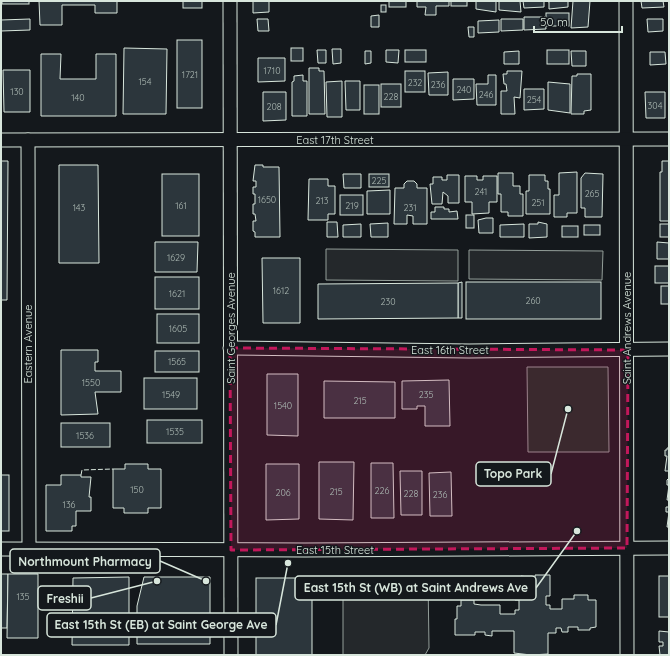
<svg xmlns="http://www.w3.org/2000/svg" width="670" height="656" font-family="Quicksand,sans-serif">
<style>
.green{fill:#1a2d24;stroke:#939e99}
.parking{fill:#24282b;stroke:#939e99}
.building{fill:#2c363c;stroke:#d8e6dc}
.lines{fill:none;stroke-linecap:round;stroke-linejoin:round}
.minor-casing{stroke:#d8e6dc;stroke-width:15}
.minor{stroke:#14181c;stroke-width:13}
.fence{stroke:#d8e6dc;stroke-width:1;stroke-dasharray:5 2;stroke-linecap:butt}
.marked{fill:#c2185b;fill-opacity:0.2;stroke:#c2185b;stroke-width:3;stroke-dasharray:8 5;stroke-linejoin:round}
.labels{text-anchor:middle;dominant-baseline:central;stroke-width:3;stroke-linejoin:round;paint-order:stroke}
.number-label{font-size:9px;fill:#adbab4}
.street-label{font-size:11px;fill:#d8e6dc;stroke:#14181c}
.leader{fill:none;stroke:#d8e6dc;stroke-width:1.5}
.callout-dot{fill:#d8e6dc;stroke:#14181c;stroke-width:1.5}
.callout{fill:#14181c;stroke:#d8e6dc;stroke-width:1.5}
.callout-label{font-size:12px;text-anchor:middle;font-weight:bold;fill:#d8e6dc}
</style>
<rect width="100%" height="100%" fill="#14181c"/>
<polygon class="green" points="527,367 608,367 609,452 528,452"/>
<g class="parking">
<polygon points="326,249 458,250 458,281 326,280"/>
<polygon points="469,250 603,251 602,280 469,279"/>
<polygon points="371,578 428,578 429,648 425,655 343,655 343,592 357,593 370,587"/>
</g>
<g class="building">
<rect x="2" y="1" width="27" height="3"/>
<polygon points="39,1 117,1 117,13 95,13 95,5 62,5 62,25 40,25"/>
<rect x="183" y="1" width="19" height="7"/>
<polygon points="253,1 269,1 269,12 253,13"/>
<rect x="389" y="1" width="17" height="6"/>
<polygon points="417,1 449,1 449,6 436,6 436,15 425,15 426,7 417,7"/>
<rect x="451" y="1" width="16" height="5"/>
<polygon points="476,1 496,1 496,12 476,9"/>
<polygon points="499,1 520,1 521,12 499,10"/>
<polygon points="523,1 544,1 544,7 524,8"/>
<polygon points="547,1 568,1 568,7 549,9 549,2"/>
<polygon points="573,1 590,1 588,27 571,28"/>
<polygon points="641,1 663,1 664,7 642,8"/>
<rect x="381" y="5" width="5" height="7"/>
<rect x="546" y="13" width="23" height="13"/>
<polygon points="379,15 379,27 371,27 371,16"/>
<polygon points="524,17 545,17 546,29 524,30"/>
<polygon points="30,19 30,30 1,31 1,20"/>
<polygon points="257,19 268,19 269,31 258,31"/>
<polygon points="501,19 523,19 523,30 501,31"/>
<polygon points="647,19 663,19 663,31 648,32"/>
<polygon points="499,20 499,32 478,33 478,21"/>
<polygon points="468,27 474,27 474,37 469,37"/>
<rect x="177" y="40" width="25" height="68"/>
<polygon points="124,48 167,49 166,114 123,114"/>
<rect x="291" y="48" width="12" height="13"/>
<polygon points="332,49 341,49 341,63 333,64"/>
<polygon points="317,50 326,50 326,63 318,63"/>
<polygon points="386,50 399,50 398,63 386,62"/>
<rect x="405" y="50" width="21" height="12"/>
<rect x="547" y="50" width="22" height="14"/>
<polygon points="365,51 371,51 371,63 365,64"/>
<polygon points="519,51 519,64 504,64 504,52"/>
<polygon points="571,51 586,51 586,66 572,66"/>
<polygon points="650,52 665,52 666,64 650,65"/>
<polygon points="41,54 61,54 60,79 96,79 96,54 116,54 116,116 41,116"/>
<polygon points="258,58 285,58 285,81 258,82"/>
<polygon points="309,68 319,68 319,71 324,71 325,114 309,114"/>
<polygon points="3,70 30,70 30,112 4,112"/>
<rect x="405" y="71" width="20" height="21"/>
<polygon points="507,71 522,71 520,98 514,97 515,114 501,114 501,91 507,91 506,84 504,84 503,74 507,74"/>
<polygon points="448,72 448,95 429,95 428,73"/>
<polygon points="577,74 591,74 591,110 584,111 584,114 571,114 572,76 577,76"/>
<polygon points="303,75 303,81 307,81 307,116 292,116 292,82 294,81 294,76"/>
<polygon points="488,75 496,75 496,105 477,105 476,84 488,84"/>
<polygon points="453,79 474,79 474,99 453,100"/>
<polygon points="342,81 342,117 327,117 326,82"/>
<polygon points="345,81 360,81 360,110 346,110"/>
<polygon points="548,82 570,84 570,113 548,110"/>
<rect x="381" y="84" width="20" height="23"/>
<rect x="364" y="85" width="15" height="29"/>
<polygon points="524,89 544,89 544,109 524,110"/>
<polygon points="263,92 286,92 286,120 263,121"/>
<polygon points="645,92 665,92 665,118 646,118"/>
<polygon points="1,161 8,161 7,300 1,300"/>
<polygon points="662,161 669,161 669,221 660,221 660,172 662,172"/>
<polygon points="59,165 98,165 99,263 59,263"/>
<polygon points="255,165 263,165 263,167 279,167 280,237 255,237 255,232 253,231 253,221 256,221 255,214 253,214 253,204 255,204 255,194 253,194 253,187 256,187 256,181 253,181"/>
<polygon points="577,172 577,213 567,213 567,217 554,217 554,195 559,195 559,173"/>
<polygon points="498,173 513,173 513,186 520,186 520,194 523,194 523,216 508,216 508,212 501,212 501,194 498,194"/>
<polygon points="585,173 603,174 602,217 585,217 585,208 581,208 581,178"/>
<rect x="162" y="174" width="37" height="62"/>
<polygon points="343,174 361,174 361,188 344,188"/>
<rect x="369" y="174" width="20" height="13"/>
<polygon points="447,175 459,175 459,203 448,203 448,196 443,192 442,204 432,204 430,184 433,184 433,177 442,177 442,180 447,180"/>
<polygon points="529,175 545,175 545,181 548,181 548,189 550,189 550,214 526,214 526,191 529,191"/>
<polygon points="465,176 477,176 477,180 483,180 483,176 497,176 497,202 489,202 489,213 472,214 472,202 465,202"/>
<polygon points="309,179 328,179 328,186 335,186 335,214 328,214 328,220 308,220"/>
<polygon points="407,181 414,181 417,184 417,188 427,188 427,224 413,224 413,216 407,215 407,224 394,224 395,188 404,188 404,184"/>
<polygon points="390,190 390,214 367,214 367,191"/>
<rect x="340" y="195" width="23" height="20"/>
<polygon points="435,207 444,207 444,209 449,209 449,212 457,211 458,219 431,219 431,212 435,212"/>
<rect x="466" y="215" width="8" height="13"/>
<polygon points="486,218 493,218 493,233 479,233 478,220"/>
<polygon points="327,222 337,222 338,237 327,237"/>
<polygon points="538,222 547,224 547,237 529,238 529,224 538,224"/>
<polygon points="388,223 388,237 371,237 370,224"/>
<polygon points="361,224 361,237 343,237 343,225"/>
<polygon points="524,224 524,237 500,237 500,225"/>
<rect x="660" y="224" width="9" height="13"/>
<rect x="584" y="225" width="16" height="10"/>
<rect x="562" y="226" width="16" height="11"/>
<polygon points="155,242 198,242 197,272 155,272"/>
<polygon points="657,242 669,243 669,259 657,259"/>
<polygon points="262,258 300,258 300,323 263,323"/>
<rect x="655" y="266" width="14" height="17"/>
<rect x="155" y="277" width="44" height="32"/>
<polygon points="462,282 462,318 458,318 458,283"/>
<rect x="466" y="282" width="135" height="37"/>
<polygon points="458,283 458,318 318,319 318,284"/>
<rect x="661" y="286" width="8" height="18"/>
<rect x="157" y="314" width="42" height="29"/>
<polygon points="61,350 98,350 98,362 95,362 95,371 121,371 121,392 95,392 98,414 61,415"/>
<rect x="155" y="351" width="44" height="21"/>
<polygon points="267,374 298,374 298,436 267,435"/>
<rect x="144" y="378" width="53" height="31"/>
<polygon points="449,380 450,426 425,426 425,406 417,406 417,409 402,409 402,381"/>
<polygon points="324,381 395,382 395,418 324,418"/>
<rect x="147" y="420" width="55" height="23"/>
<rect x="61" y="423" width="49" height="24"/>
<polygon points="667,448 669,448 669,471 665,471 667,456 665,456 665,450 667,450"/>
<polygon points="319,462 354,462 353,520 319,519"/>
<polygon points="371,463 393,463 394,518 371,518"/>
<polygon points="125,464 148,464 148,469 161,469 161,508 148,508 148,513 124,513 124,508 113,508 113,469 125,469"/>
<polygon points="266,464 299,464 299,519 266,520"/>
<polygon points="400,471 422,471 422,515 401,515"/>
<polygon points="451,472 452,516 430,516 429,473"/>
<rect x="1" y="475" width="8" height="56"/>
<polygon points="61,475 81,475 81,477 91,477 89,497 91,497 91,511 76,511 76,526 72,526 72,531 46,531 46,485 61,485"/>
<polygon points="669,478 669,500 667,500 669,485 667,485 667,480"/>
<polygon points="669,504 669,527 667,527 669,512 666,512 666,507 669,507"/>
<polygon points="1,574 8,574 7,628 1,628"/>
<polygon points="8,574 38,574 38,638 7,638"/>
<polygon points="535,575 550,575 550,596 546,596 546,605 550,605 550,609 562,609 562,599 574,599 574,595 588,595 588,600 596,600 596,627 590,628 590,630 578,630 578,627 568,627 568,632 562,632 561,628 556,628 556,633 548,633 548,654 531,655 514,653 514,631 492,631 492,636 485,635 485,632 475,632 475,635 455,635 455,619 457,619 457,606 461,606 461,600 474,600 474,604 481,605 500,605 500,614 515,614 515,610 519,610 519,600 515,600 515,587 518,587 521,576 535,578"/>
<rect x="659" y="576" width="10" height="41"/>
<polygon points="129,577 129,645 72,645 73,578"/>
<polygon points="144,577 210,577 210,644 137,644 137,606"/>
<rect x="256" y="578" width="56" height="77"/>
<polygon points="659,631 669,632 669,655 660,655 659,646 663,646 663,642 659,642"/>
</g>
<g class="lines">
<g class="minor-casing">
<g id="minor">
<polyline points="230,1 231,655"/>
<polyline points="626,1 627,655"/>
<polyline points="1,140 669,139"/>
<polyline points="28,140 29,549"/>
<polyline points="230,348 469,351 669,349"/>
<polyline points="1,549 305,550 669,548"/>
</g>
</g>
<use href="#minor" class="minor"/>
<polyline class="fence" points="81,475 82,470 113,469"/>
</g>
<path class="marked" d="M 230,348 L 628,350 L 627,548 L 231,550 Z"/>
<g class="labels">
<g class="number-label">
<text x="272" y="70">1710</text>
<text x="190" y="74">1721</text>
<text x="145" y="81">154</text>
<text x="415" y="82">232</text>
<text x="438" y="84">236</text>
<text x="464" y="89">240</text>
<text x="17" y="91">130</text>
<text x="486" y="94">246</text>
<text x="391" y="96">228</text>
<text x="78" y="97">140</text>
<text x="534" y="99">254</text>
<text x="655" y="105">304</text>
<text x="274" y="106">208</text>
<text x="379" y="180">225</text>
<text x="481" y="191">241</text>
<text x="592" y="193">265</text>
<text x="267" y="199">1650</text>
<text x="322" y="200">213</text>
<text x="538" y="202">251</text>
<text x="181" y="205">161</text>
<text x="352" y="205">219</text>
<text x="79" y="207">143</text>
<text x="410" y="207">231</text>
<text x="176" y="257">1629</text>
<text x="281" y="290">1612</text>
<text x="177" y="293">1621</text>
<text x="533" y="300">260</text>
<text x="388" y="301">230</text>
<text x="178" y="328">1605</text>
<text x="177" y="361">1565</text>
<text x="91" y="382">1550</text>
<text x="171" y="394">1549</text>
<text x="426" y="394">235</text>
<text x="360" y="400">215</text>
<text x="283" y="405">1540</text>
<text x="175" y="431">1535</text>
<text x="85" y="435">1536</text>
<text x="137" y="489">150</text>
<text x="382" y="490">226</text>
<text x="336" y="491">215</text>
<text x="283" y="492">206</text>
<text x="411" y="493">228</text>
<text x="440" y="494">236</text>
<text x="69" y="504">136</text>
<text x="23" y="596">135</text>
</g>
<g class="street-label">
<text x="335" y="140">East 17th Street</text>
<text transform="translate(231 328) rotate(-90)">Saint Georges Avenue</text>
<text transform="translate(627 328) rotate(-90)">Saint Andrews Avenue</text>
<text transform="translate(28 344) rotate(-90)">Eastern Avenue</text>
<text x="450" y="350">East 16th Street</text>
<text x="335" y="550">East 15th Street</text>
</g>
</g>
<path class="leader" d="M568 409L551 474M206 581L160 561M577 531L536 588M157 581L91 598M288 563L276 625"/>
<g class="callout-dot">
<circle cx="568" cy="409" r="4"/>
<circle cx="206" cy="581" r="4"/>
<circle cx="577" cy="531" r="4"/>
<circle cx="157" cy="581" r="4"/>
<circle cx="288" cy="563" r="4"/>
</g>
<g class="callout">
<rect x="476" y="462" width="75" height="24" rx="4"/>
<rect x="10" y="549" width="150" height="24" rx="4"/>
<rect x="295" y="576" width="241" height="24" rx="4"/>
<rect x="38" y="586" width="53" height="24" rx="4"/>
<rect x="47" y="613" width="229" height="24" rx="4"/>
</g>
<g class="callout-label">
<text x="513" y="478">Topo Park</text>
<text x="85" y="566">Northmount Pharmacy</text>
<text x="416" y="592">East 15th St (WB) at Saint Andrews Ave</text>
<text x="65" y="603">Freshii</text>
<text x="161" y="629">East 15th St (EB) at Saint George Ave</text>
</g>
<rect width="670" height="656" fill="none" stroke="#d8e6dc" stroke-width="4"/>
<path d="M534 26v6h88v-6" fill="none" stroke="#d8e6dc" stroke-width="2"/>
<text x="540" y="26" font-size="12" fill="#d8e6dc" stroke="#14181c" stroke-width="3" paint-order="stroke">50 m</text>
</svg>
